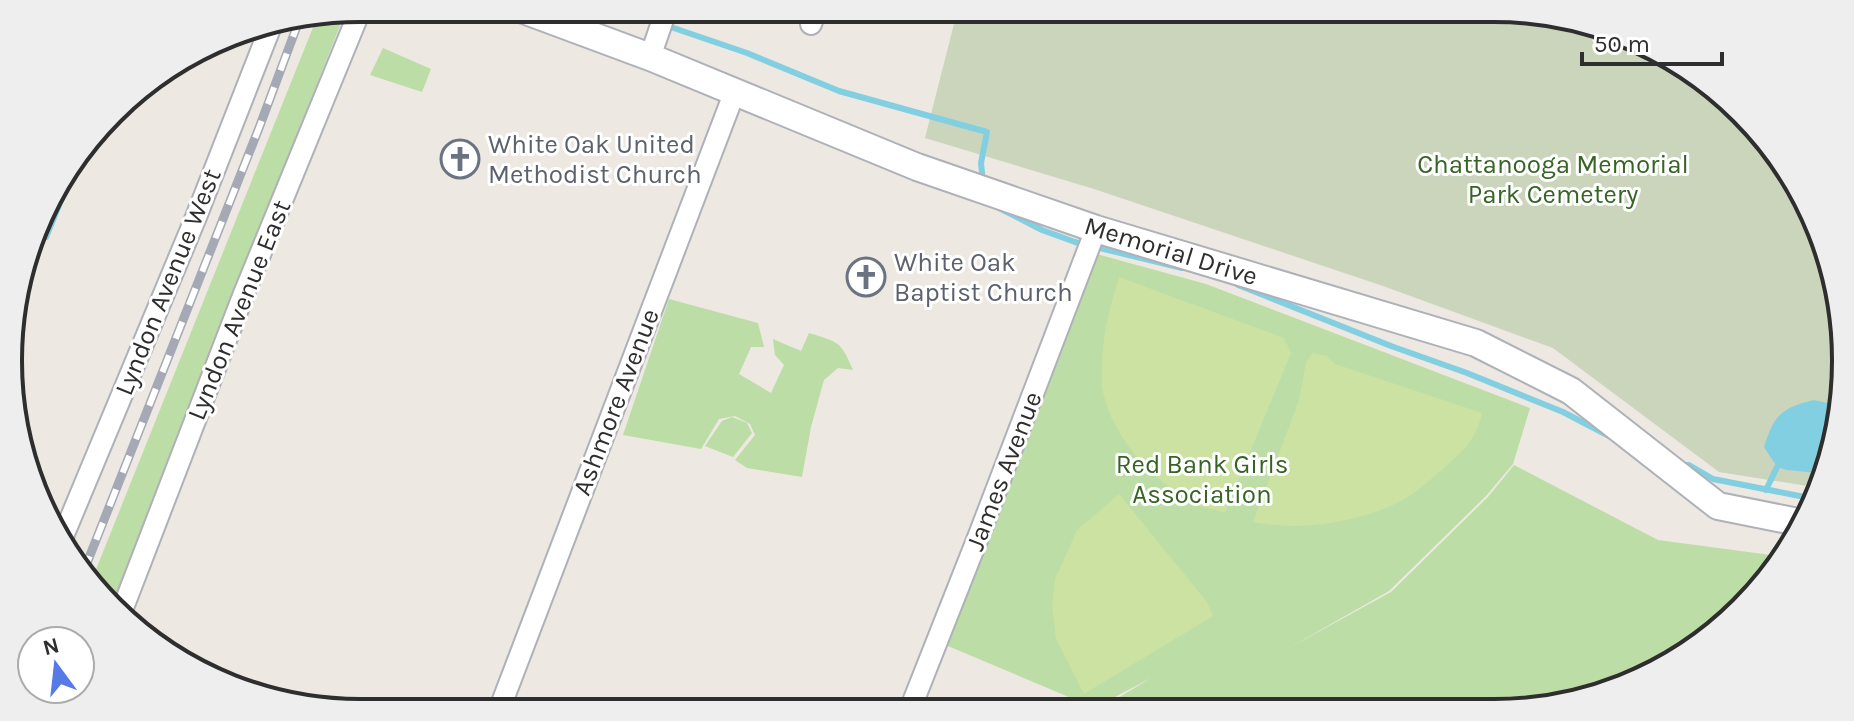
<svg xmlns="http://www.w3.org/2000/svg" width="1854" height="721" font-family="Karla,sans-serif">
<style>
.green{fill:#bcdda5}
.cemetery{fill:#cad5bb}
.pitch{fill:#cce2a3}
.water{fill:#82cfe2}
.lines{fill:none;stroke-linecap:round;stroke-linejoin:round}
.stream{stroke:#82cfe2;stroke-width:6}
.minor-casing{stroke:#aeb1b8;stroke-width:24}
.tertiary-casing{stroke:#aeb1b8;stroke-width:30}
.minor{stroke:#fff;stroke-width:20}
.tertiary{stroke:#fff;stroke-width:26}
.rail-casing{stroke:#a5a8b5;stroke-width:9}
.rail{stroke:#fff;stroke-width:6;stroke-dasharray:18;stroke-linecap:butt}
.labels{text-anchor:middle;dominant-baseline:central;stroke-width:6;stroke-linejoin:round;paint-order:stroke}
.worship-label{font-size:26px;fill:#5b616d;stroke:#fff;text-anchor:start}
.park-label{font-size:26px;fill:#366424;stroke:#fff}
.street-label{font-size:26px;fill:#2e2e2e;stroke:#fff}
.rim{fill:none;stroke:#2e2e2e;stroke-width:4}
</style>
<rect width="100%" height="100%" fill="#ede8e2"/>
<g class="green">
<polygon points="346,10 113,605 91,582 318,15"/>
<polygon points="383,48 431,69 422,92 370,75"/>
<polygon points="1093,253 1206,284 1530,408 1513,464 1486,496 1389,591 1287,649 1391,592 1488,497 1514,465 1658,540 1786,557 1726,626 1629,686 1540,710 1108,711 1118,698 1151,678 1113,698 1105,711 1102,711 948,646 946,635"/>
<path d="M 669,299 L 758,323 L 764,347 L 751,347 L 739,374 L 771,393 L 784,365 L 775,355 L 773,339 L 801,351 L 809,333 C 838,342 841,341 853,370 L 838,368 L 824,380 L 811,427 L 802,477 L 747,468 L 735,460 L 755,435 L 750,424 L 735,416 L 719,419 L 701,449 L 623,435 Z"/>
<polygon points="732,417 747,423 752,433 733,457 705,446 722,421"/>
</g>
<polygon class="cemetery" points="958,8 1493,8 1606,27 1726,95 1809,204 1845,337 1827,473 1820,488 1719,472 1553,348 1383,286 1094,189 925,138"/>
<g class="pitch">
<path d="M 1119,277 L 1284,338 L 1291,353 L 1225,513 C 1214,509 1199,507 1190,501 C 1151,478 1113,438 1103,392 C 1101,385 1102,375 1102,368 C 1102,336 1110,307 1119,277 Z"/>
<path d="M 1313,353 L 1327,356 L 1335,364 L 1482,413 C 1476,440 1464,450 1444,468 C 1430,480 1415,494 1399,502 C 1371,517 1322,527 1290,526 C 1278,526 1265,524 1253,522 L 1299,400 L 1306,362 Z"/>
<polygon points="1119,494 1207,602 1213,616 1084,694 1056,639 1052,606 1055,579 1077,530"/>
</g>
<path class="water" d="M 1814,400 L 1836,405 L 1827,474 L 1787,470 L 1777,467 L 1764,447 C 1774,415 1781,408 1814,400 Z"/>
<g class="lines">
<g class="stream">
<polyline points="615,8 747,53 839,91 987,132 981,163 983,182"/>
<polyline points="999,208 1042,230 1075,242 1182,268"/>
<polyline points="46,237 80,154"/>
<polyline points="1238,285 1391,346 1467,373 1563,412 1609,436"/>
<polyline points="11,315 18,300"/>
<polyline points="1682,465 1689,465 1713,479 1815,499"/>
<polyline points="1766,490 1777,467 1782,462"/>
</g>
<g class="minor-casing">
<g id="minor">
<polyline points="811,24 817,8"/>
<polyline points="650,57 667,8"/>
<polyline points="61,541 196,217 272,23"/>
<polyline points="121,613 243,296 361,8"/>
<polyline points="909,712 979,535 1096,229"/>
<polyline points="498,713 735,91"/>
</g>
</g>
<g class="tertiary-casing">
<polyline id="tertiary" points="518,8 650,57 917,167 1096,229 1476,343 1571,391 1718,506 1803,523"/>
</g>
<use href="#minor" class="minor"/>
<use href="#tertiary" class="tertiary"/>
<g class="rail-casing">
<polyline id="rail" points="83,573 259,128 300,18"/>
</g>
<use href="#rail" class="rail"/>
</g>
<defs>
<g id="church-ring" transform="scale(2)"><circle r="9.5" fill="#fff" stroke="#6b7280" stroke-width="1.5"/><path d="M-1.2-6h2.4v3.5h3.3v2.4h-3.3V6h-2.4V-.1h-3.3v-2.4h3.3Z" fill="#6b7280"/></g>
</defs>
<g fill-rule="evenodd">
<use href="#church-ring" x="460" y="159"/>
<use href="#church-ring" x="866" y="277"/>
</g>
<g class="labels">
<g class="worship-label">
<text x="488" y="144">White Oak United<tspan x="488" dy="30">Methodist Church</tspan></text>
<text x="894" y="262">White Oak<tspan x="894" dy="30">Baptist Church</tspan></text>
</g>
<g class="park-label">
<text x="1553" y="164">Chattanooga Memorial<tspan x="1553" dy="30">Park Cemetery</tspan></text>
<text x="1202" y="464">Red Bank Girls<tspan x="1202" dy="30">Association</tspan></text>
</g>
<g class="street-label">
<text transform="translate(1171 251) rotate(17)">Memorial Drive</text>
<text transform="translate(168 282) rotate(-68)">Lyndon Avenue West</text>
<text transform="translate(239 310) rotate(-68)">Lyndon Avenue East</text>
<text transform="translate(616 402) rotate(-69)">Ashmore Avenue</text>
<text transform="translate(1004 471) rotate(-69)">James Avenue</text>
</g>
</g>
<path d="M0 0H1854V721H0ZM360 22H1494A338 338 0 0 1 1832 360V361A338 338 0 0 1 1494 699H360A338 338 0 0 1 22 361V360A338 338 0 0 1 360 22Z" fill="#eee" fill-rule="evenodd"/>
<path class="rim" d="M360 22H1494A338 338 0 0 1 1832 360V361A338 338 0 0 1 1494 699H360A338 338 0 0 1 22 361V360A338 338 0 0 1 360 22Z"/>
<g transform="translate(56 665) rotate(345)"><circle r="38" fill="#ffffff" stroke="#ababab" stroke-width="2"/>
<path d="M0-6L14 30L0 20L-14 30Z" fill="#567be6"/>
<text y="-12" font-size="22" font-weight="bold" text-anchor="middle" fill="#2e2e2e">N</text>
</g>
<path d="M1582 52v12h140v-12" fill="none" stroke="#2e2e2e" stroke-width="4"/>
<text x="1594" y="52" font-size="24" fill="#2e2e2e" stroke="#ffffff" stroke-width="6" paint-order="stroke">50 m</text>
</svg>
